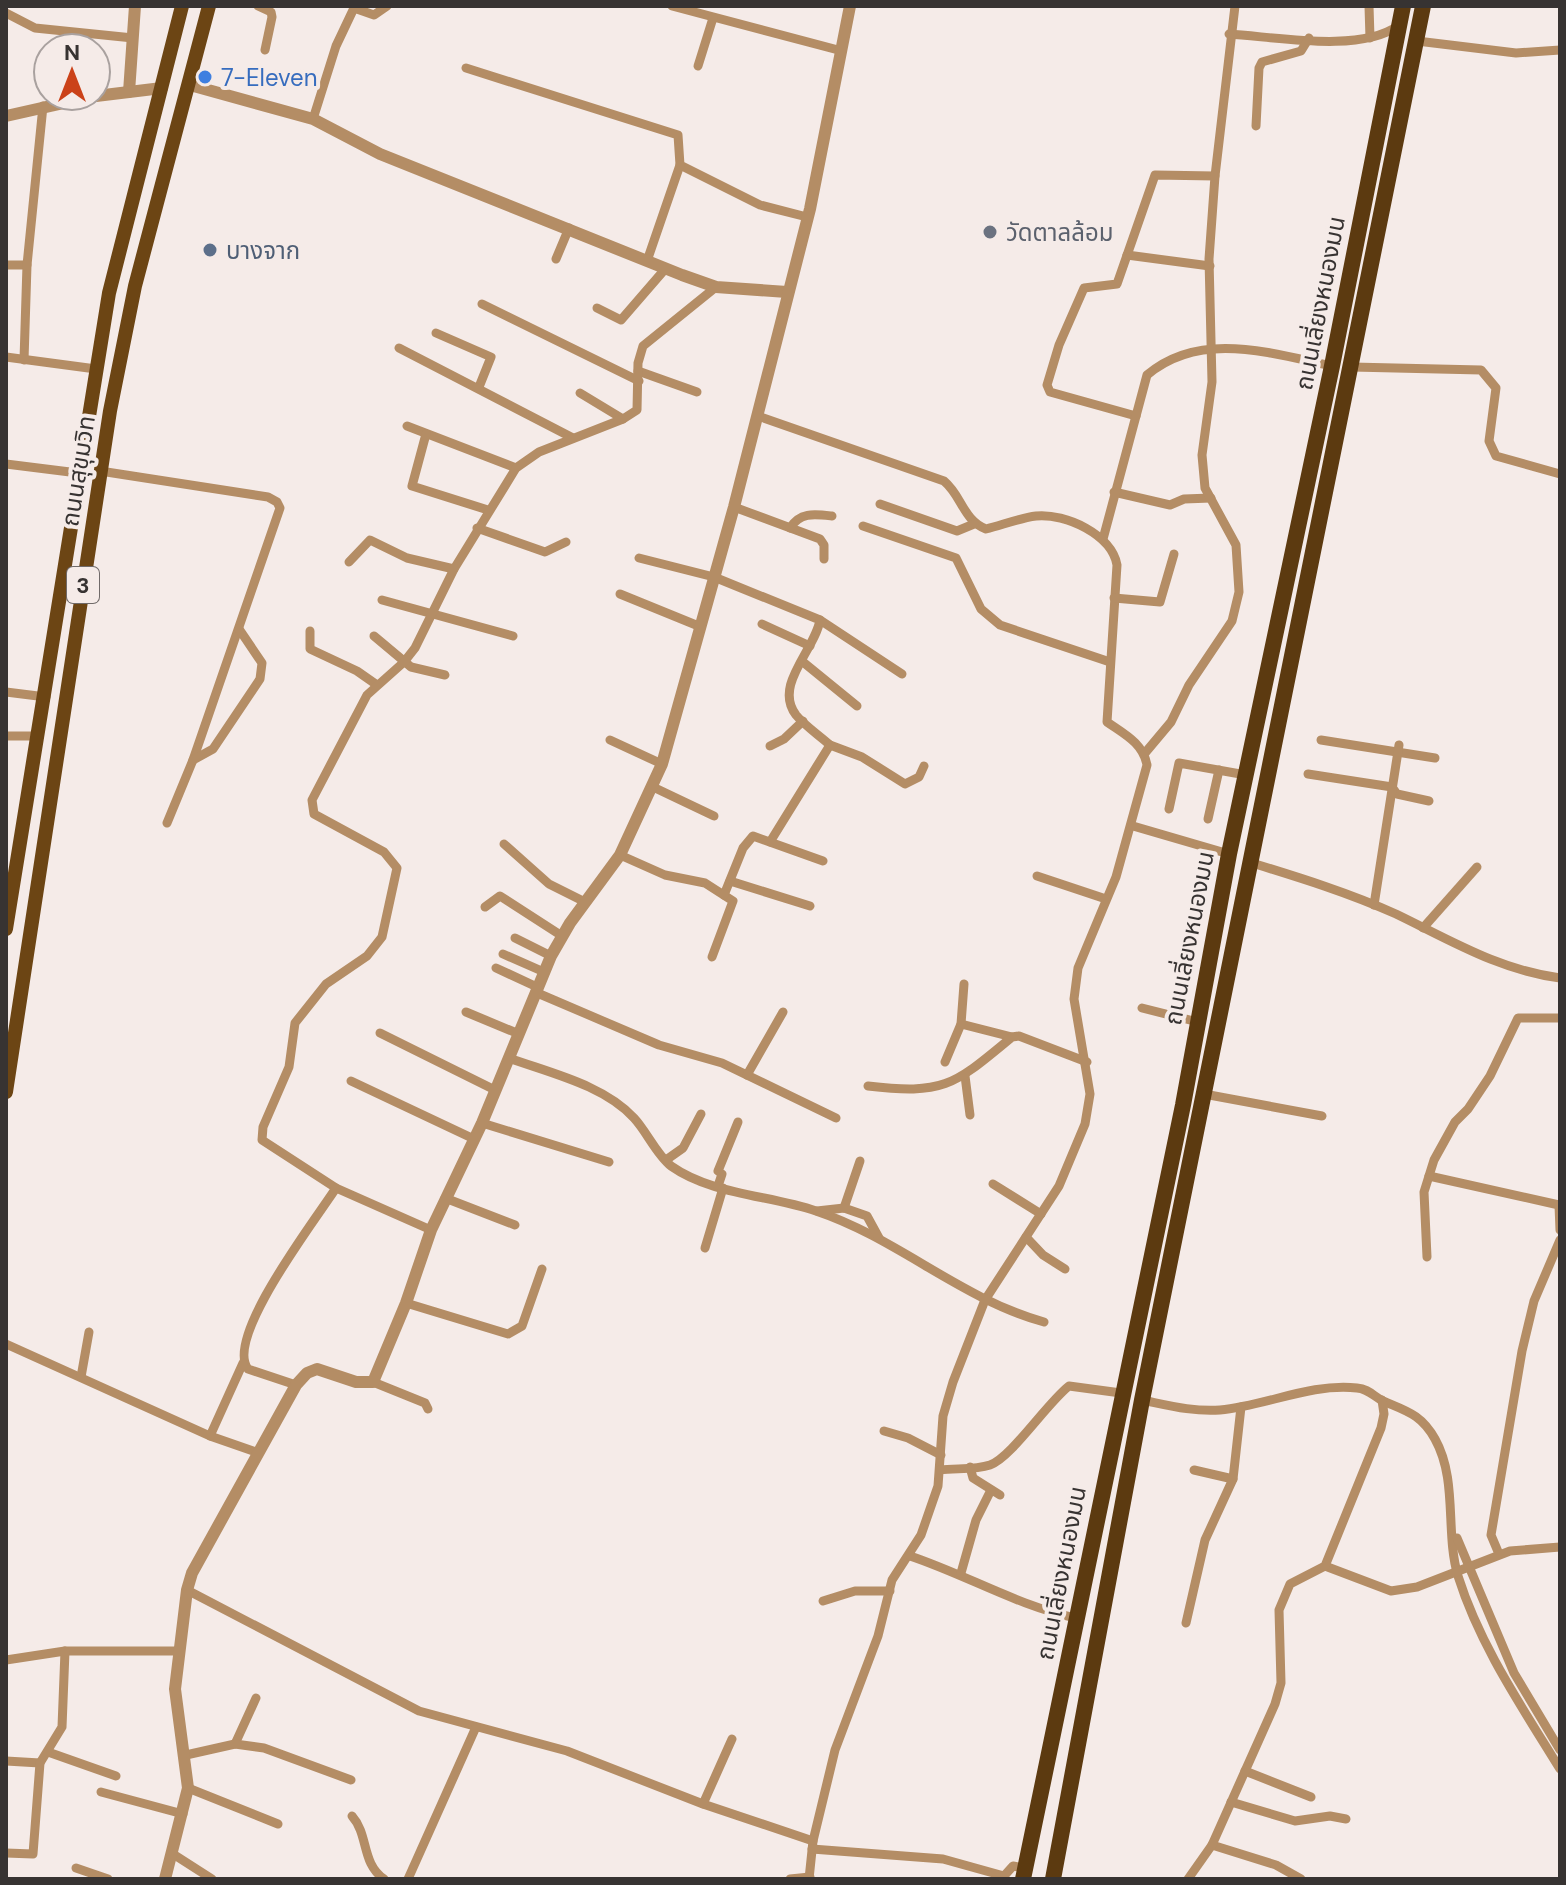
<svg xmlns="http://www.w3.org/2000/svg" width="1566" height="1885" font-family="'DM Sans','Noto Sans Thai',sans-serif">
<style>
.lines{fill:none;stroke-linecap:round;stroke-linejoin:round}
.minor{stroke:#b48d65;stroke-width:9}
.tertiary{stroke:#b48d65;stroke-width:12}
.primary{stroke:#6c4514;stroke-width:14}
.trunk{stroke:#5c3a10;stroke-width:16}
.shop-dot{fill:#3f7fe0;stroke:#f5ebe8;stroke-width:3}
.worship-dot{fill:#6b7280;stroke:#f5ebe8;stroke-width:3}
.service-dot{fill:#5c6f8a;stroke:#f5ebe8;stroke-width:3}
.labels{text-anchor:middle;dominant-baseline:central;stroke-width:8;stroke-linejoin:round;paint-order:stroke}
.shield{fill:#f5ebe8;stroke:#706a69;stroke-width:2}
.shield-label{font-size:22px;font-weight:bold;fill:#373332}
.shop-label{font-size:24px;fill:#366cbe;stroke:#f5ebe8;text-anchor:start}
.worship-label{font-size:24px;fill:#5b616d;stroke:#f5ebe8;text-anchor:start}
.service-label{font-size:24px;fill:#4e5e75;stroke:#f5ebe8;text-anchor:start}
.street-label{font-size:24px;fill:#373332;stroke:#f5ebe8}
</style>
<rect width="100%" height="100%" fill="#f5ebe8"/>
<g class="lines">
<g class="minor">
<polyline points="258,6 271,12 272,17 265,50"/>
<polyline points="672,6 842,51"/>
<polyline points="1369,6 1370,38"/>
<polyline points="6,13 35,28 133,38"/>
<path d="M 1229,34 C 1277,37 1359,53 1398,26"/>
<polyline points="1417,41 1516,53 1560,50"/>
<polyline points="698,66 713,18"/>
<polyline points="466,68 678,135 680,165 760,205 807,217"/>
<polyline points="313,119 336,46 354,8 374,15 387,6"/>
<polyline points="1256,126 1259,68 1262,62 1301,51 1309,38"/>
<polyline points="1127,255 1210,266"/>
<polyline points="556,259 569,228"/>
<polyline points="647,261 680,165"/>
<polyline points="6,265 27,265"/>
<polyline points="482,304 639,381"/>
<polyline points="597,308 621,320 666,268"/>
<polyline points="436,333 491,357 479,387"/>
<polyline points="399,348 573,438"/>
<polyline points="6,357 96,369"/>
<polyline points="24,360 27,265 43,106"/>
<polyline points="1352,367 1481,370 1496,388 1489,441 1496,456 1560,474"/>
<polyline points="638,371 697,392"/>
<polyline points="580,393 623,419"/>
<path d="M 758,416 L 944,481 C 962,496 963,520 986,529 C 1002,525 1020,518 1036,516 C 1066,513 1112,535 1117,565 L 1107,722 C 1124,734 1143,743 1147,765 L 1116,877 L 1078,968 L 1074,999 L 1090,1094 L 1085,1124 L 1059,1186 L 985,1300 L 953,1382 L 943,1416 L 938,1486 L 921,1535 L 892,1580 L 878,1636 L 835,1750 L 813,1841 L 809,1879"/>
<polyline points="1136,416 1050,392 1047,385 1059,345 1084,288 1117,284 1155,175 1215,176"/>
<polyline points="407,426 516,468"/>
<polyline points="426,434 412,486 488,510"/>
<polyline points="6,464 78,473"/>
<polyline points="100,471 268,497 277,502 280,508 193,760 167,823"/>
<polyline points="1114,492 1170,505 1184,499 1211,498"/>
<polyline points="880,504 957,531 974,524"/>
<polyline points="734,507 820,539 824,545 824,559"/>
<polyline points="863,526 956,558 981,609 1000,625 1110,662"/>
<polyline points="477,528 545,552 566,542"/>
<path d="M 790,528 C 800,512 814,514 832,516"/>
<path d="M 1103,539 L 1147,375 C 1200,330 1270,353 1332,366"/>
<path d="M 639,558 L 714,577 L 820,620 C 815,650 773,685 796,715 C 805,726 819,735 830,745 L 770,842"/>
<polyline points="349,562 370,540 407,558 454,569"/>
<polyline points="620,594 701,627"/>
<polyline points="1114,598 1160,602 1174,554"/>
<polyline points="382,600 513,636"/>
<polyline points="820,620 902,674"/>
<polyline points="762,624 810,646"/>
<polyline points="310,631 310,649 357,671 377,685"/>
<polyline points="374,636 411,667 445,675"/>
<polyline points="803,662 857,706"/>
<polyline points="6,692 46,697"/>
<polyline points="6,736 38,736"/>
<polyline points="610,740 662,764"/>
<polyline points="1321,740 1435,758"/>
<polyline points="830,745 862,757 905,784 919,777 924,766"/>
<polyline points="770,746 784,739 803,721"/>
<polyline points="1145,753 1171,722 1189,685 1232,621 1239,592 1236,545 1205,488 1202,455 1212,382 1209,259 1215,176 1235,6"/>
<polyline points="193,760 213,749 260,679 262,663 239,629"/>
<polyline points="1308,774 1392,787 1397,794 1429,801"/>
<polyline points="653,787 714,816"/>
<polyline points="1169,809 1179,763 1246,775"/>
<polyline points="1208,819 1219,770"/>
<polyline points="1133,826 1229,854"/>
<polyline points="504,844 549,884 585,902"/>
<polyline points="620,855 665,875 705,883 733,901 712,957"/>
<path d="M 1252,863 C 1301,878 1349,893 1396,914 C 1450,940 1499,970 1560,978"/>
<polyline points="1037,876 1106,899"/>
<polyline points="730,881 810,906"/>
<polyline points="724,895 743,848 753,836 823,861"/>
<polyline points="1374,905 1399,745"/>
<polyline points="485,907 500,896 562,936"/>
<polyline points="1423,928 1477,867"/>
<polyline points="515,938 551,956"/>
<polyline points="503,954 544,972"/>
<polyline points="496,968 537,987"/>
<polyline points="535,992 659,1045 722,1063 836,1118"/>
<polyline points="1142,1008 1198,1022"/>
<polyline points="466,1012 519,1034"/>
<polyline points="961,1024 1012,1037"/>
<polyline points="380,1033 495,1090"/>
<path d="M 509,1058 C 550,1073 604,1085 634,1118 C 647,1132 656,1154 671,1166 C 712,1195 770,1195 816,1211 C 897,1238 961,1299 1044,1322"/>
<polyline points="945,1062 961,1024 964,984"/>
<polyline points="747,1075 783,1012"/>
<polyline points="965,1076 970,1115"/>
<polyline points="351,1081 474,1139"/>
<path d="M 868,1086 C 945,1095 954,1085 1012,1037 L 1019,1036 L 1087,1062"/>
<polyline points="1204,1094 1322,1116"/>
<polyline points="482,1123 609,1162"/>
<polyline points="666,1160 683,1148 701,1114"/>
<polyline points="1429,1176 1559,1205 1560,1230"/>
<polyline points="993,1184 1041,1214"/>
<polyline points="718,1186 722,1174 718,1171 738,1122"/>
<polyline points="445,1198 515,1225"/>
<polyline points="844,1208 860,1161"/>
<polyline points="817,1211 844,1208 867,1216 879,1238"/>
<polyline points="431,1230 336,1188 262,1140 263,1127 289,1067 295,1023 326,984 367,956 382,937 397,868 384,852 314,814 312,800 367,695 404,662 415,648 454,569 516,468 539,452 623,419 637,410 638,363 643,346 716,287"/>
<polyline points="1026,1237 1043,1255 1065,1269"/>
<polyline points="705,1248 723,1188"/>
<polyline points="1427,1257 1424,1192 1434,1160 1455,1122 1468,1109 1490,1076 1518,1018 1560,1018"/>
<polyline points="406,1303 508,1334 522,1326 542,1269"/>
<polyline points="6,1344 210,1436 259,1453"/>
<polyline points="81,1377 89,1332"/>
<polyline points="373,1382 425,1403 428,1409"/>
<path d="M 296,1385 L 248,1369 C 224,1338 316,1219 336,1188"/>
<path d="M 1142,1400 C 1167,1405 1193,1412 1220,1410 C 1266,1406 1309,1383 1357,1388 C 1369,1389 1373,1396 1383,1401 C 1406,1411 1421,1414 1435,1439 C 1458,1480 1445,1533 1458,1576 C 1480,1646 1522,1707 1560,1769"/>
<polyline points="884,1431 908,1438 941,1455"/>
<polyline points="210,1436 243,1363"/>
<polyline points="970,1467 973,1478 1000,1495"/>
<path d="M 940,1470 C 956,1468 975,1470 990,1465 C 1011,1458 1047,1403 1069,1386 L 1121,1393"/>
<polyline points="1194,1470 1233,1479"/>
<polyline points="1457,1538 1514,1673 1560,1750"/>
<polyline points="1499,1554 1491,1535 1522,1351 1534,1301 1560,1240"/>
<path d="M 910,1556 C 967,1575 1018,1606 1076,1618"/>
<polyline points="1325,1566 1391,1591 1417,1587 1510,1551 1560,1547"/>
<polyline points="961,1573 976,1520 991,1490"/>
<polyline points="187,1590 419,1711 567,1751 703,1804 813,1841"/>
<polyline points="823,1601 855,1591 890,1591"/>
<polyline points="1186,1623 1205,1540 1233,1479 1241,1407"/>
<polyline points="6,1660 65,1651 177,1651"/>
<polyline points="235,1744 256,1698"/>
<polyline points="48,1752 116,1776"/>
<polyline points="186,1755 235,1744 264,1748 351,1780"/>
<polyline points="6,1761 40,1763"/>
<polyline points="1245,1771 1311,1797"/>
<polyline points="188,1788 278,1824"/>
<polyline points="101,1792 183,1814"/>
<polyline points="1231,1802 1295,1821 1330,1816 1346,1819"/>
<polyline points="703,1804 732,1739"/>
<path d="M 352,1816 C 369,1835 361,1863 384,1879"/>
<polyline points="1212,1845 1276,1865 1301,1879"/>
<polyline points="812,1849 943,1859 1004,1876 1013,1866 1025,1868"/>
<polyline points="6,1853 33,1854 40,1763 62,1727 65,1651"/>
<polyline points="173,1854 212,1879"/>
<polyline points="76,1868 108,1879"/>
<polyline points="408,1879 476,1727"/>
<polyline points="790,1879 810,1877"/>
<polyline points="1188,1879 1212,1845 1275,1704 1281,1683 1279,1610 1290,1584 1325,1566 1381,1428 1384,1414 1382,1400"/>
</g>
<g class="tertiary">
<polyline points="190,85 313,119 380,154 682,275 716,287 787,292"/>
<polyline points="129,92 135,6"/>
<polyline points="96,96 162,88"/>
<polyline points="6,116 95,96"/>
<polyline points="165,1879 188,1788 175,1689 187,1590 192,1573 296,1385 307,1373 317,1369 356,1382 373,1382 406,1303 431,1230 482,1123 551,956 570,923 620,855 662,764 734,507 810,209 850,6"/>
</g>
<g class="primary">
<polyline points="6,929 109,293 182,6"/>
<polyline points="6,1092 110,411 135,286 209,6"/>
</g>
<g class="trunk">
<polyline points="1023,1879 1183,1105 1229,854 1332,366 1403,6"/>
<polyline points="1053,1879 1142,1400 1423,6"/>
</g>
</g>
<circle class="shop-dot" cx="205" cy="77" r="8"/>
<circle class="worship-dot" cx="990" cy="232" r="8"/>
<circle class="service-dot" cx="210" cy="250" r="8"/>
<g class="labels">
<rect class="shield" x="67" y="567" width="32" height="36" rx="6"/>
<g class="shield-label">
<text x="83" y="585">3</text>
</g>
<g class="shop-label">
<text x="221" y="77">7-Eleven</text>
</g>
<g class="worship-label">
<text x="1006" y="232">วัดตาลล้อม</text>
</g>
<g class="service-label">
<text x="226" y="250">บางจาก</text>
</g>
<g class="street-label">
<text transform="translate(1320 303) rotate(-79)">ถนนเลี่ยงหนองมน</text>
<text transform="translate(78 471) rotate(-81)">ถนนสุขุมวิท</text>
<text transform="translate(1189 938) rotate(-79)">ถนนเลี่ยงหนองมน</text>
<text transform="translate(1061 1573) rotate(-79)">ถนนเลี่ยงหนองมน</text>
</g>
</g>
<rect width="1566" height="1885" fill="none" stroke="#373332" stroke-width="16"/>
<g transform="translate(72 72)"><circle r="38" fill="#f5ebe8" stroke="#a9a19f" stroke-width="2"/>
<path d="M0-6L14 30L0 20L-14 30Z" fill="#cb4219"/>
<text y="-12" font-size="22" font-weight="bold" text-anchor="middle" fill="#373332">N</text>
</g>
</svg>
